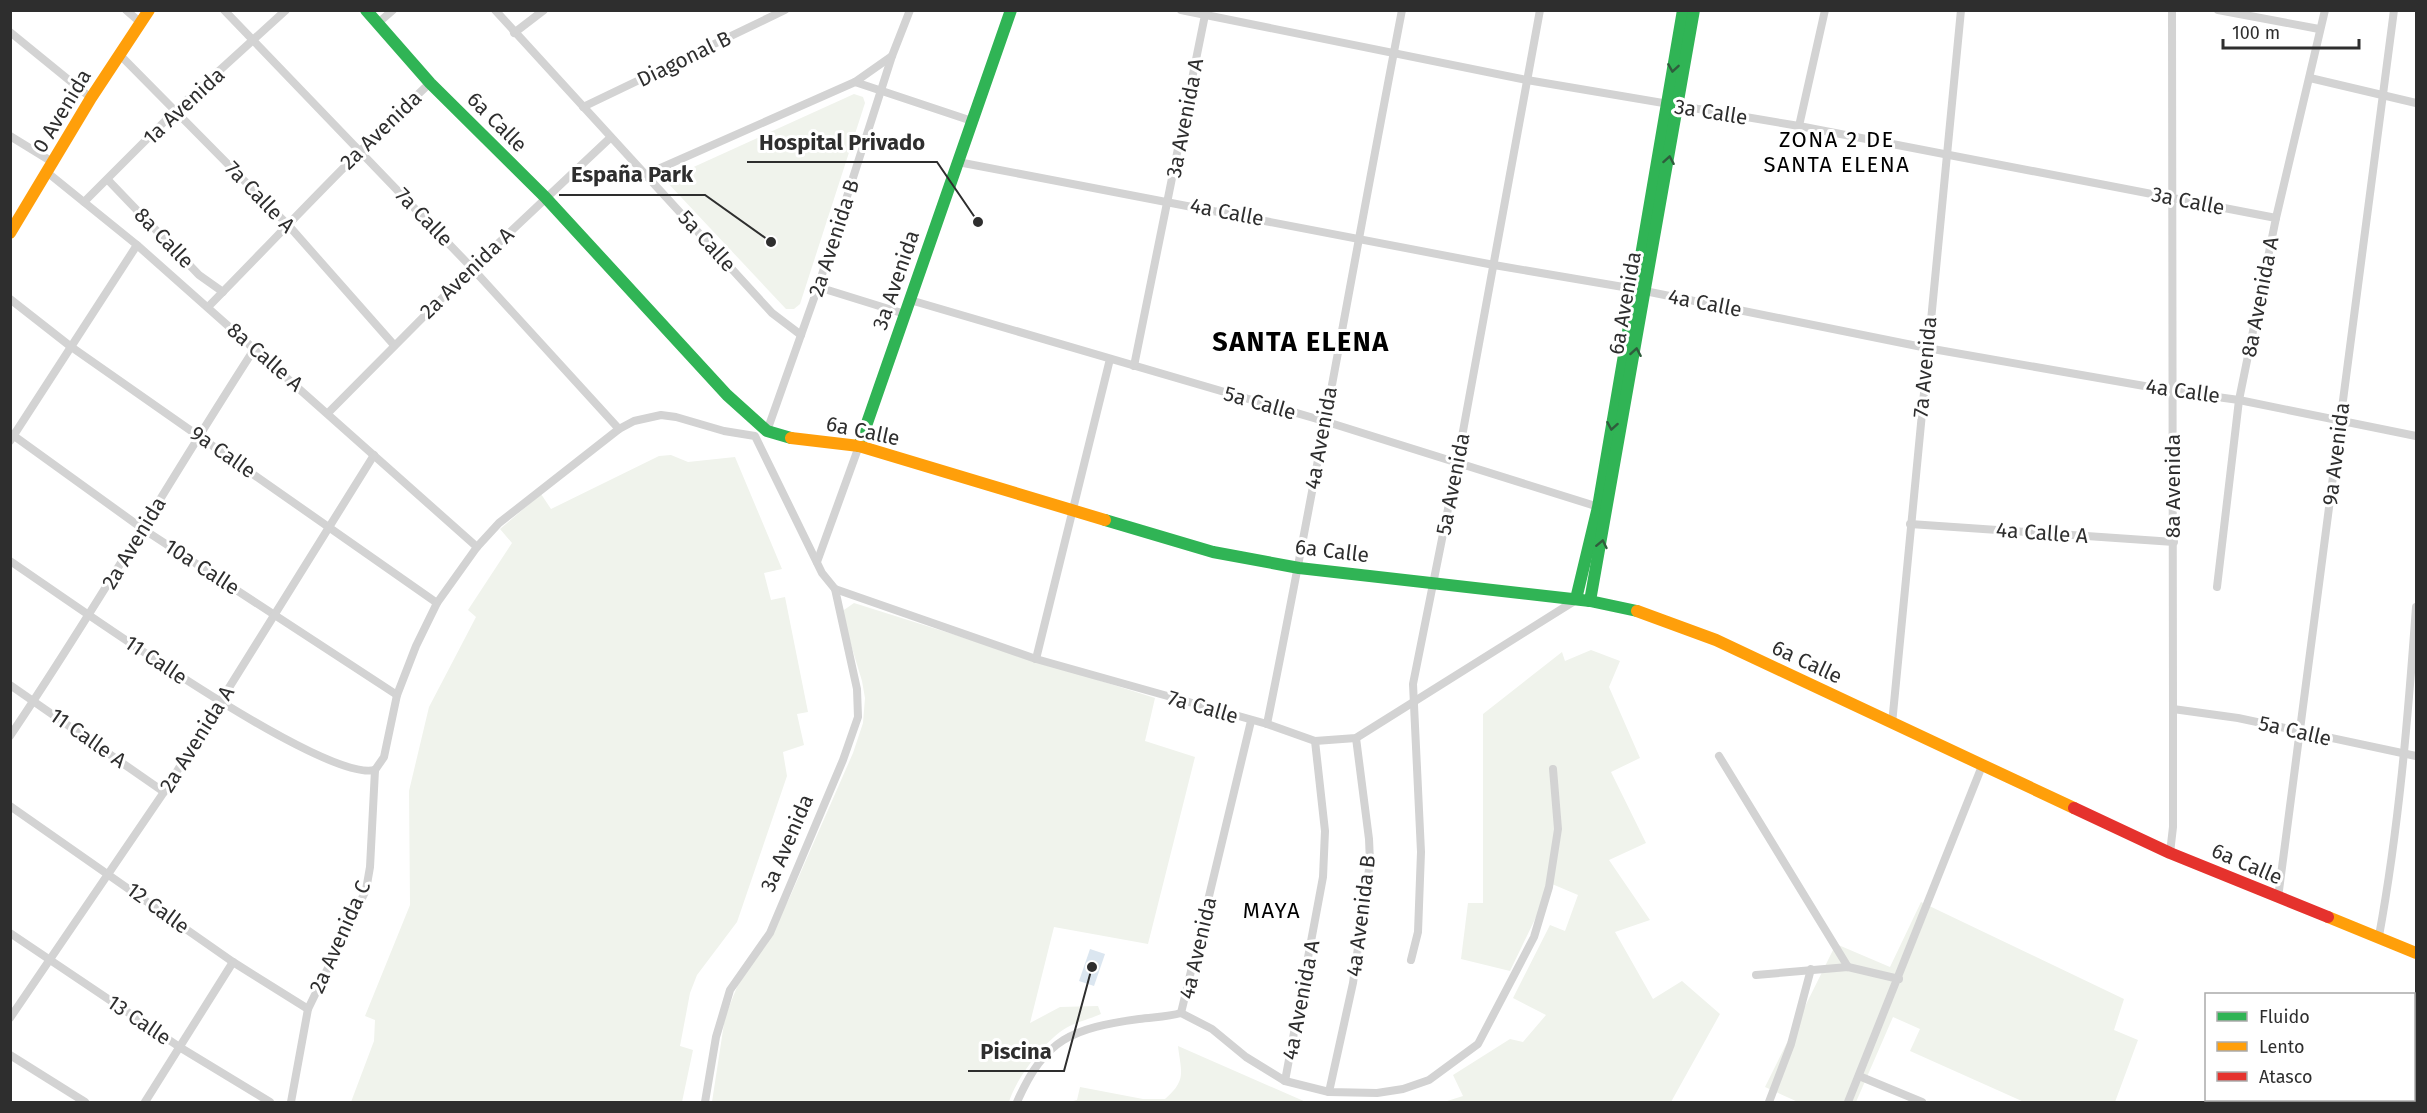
<svg xmlns="http://www.w3.org/2000/svg" width="2427" height="1113" font-family="'Fira Sans',sans-serif">
<style>
.green{fill:#f0f3ec}
.water{fill:#dbe6f0}
.lines{fill:none;stroke-linecap:round;stroke-linejoin:round}
.street{stroke:#d3d3d3;stroke-width:8}
.fast{stroke:#30b455;stroke-width:12}
.slow{stroke:#ff9f0a;stroke-width:12}
.jam{stroke:#e5322d;stroke-width:12}
.oneway{stroke:#2f5d3c}
.labels{text-anchor:middle;dominant-baseline:central;stroke-width:6;stroke-linejoin:round;paint-order:stroke}
.street-label{font-size:21px;fill:#2e2e2e;stroke:#fff}
.neighbourhood-label{font-size:22px;letter-spacing:1.5px;fill:#000;stroke:#fff}
.district-label{font-size:27px;font-weight:bold;letter-spacing:1.5px;fill:#000;stroke:#fff}
.leader{fill:none;stroke:#2e2e2e;stroke-width:2}
.callout-dot{fill:#2e2e2e;stroke:#fff;stroke-width:2}
.callout-label{font-size:22px;text-anchor:middle;font-weight:bold;fill:#2e2e2e;stroke:#fff;stroke-width:6;stroke-linejoin:round;paint-order:stroke}
</style>
<rect width="100%" height="100%" fill="#fff"/>
<g class="green">
<polygon points="854,94 863,97 865,103 800,304 794,309 786,309 665,180"/>
<polygon points="671,455 688,462 735,457 782,569 764,573 771,600 785,597 808,712 797,714 804,745 783,752 787,776 737,922 697,975 690,993 680,1046 693,1050 682,1102 351,1102 374,1041 375,1020 365,1016 410,905 409,791 429,707 476,617 468,610 512,543 500,529 541,494 551,509 659,456"/>
<path d="M 854,603 L 1155,698 L 1145,741 L 1195,757 L 1148,944 L 1054,927 L 1030,1023 L 1060,1007 L 1098,1006 L 1101,1014 C 1090,1019 1076,1022 1066,1028 C 1045,1040 1015,1080 1009,1102 L 712,1102 L 725,1017 L 737,987 L 789,899 L 853,753 L 863,723 L 865,698 L 862,681 L 841,612 Z"/>
<polygon points="1591,650 1620,661 1609,687 1640,758 1611,772 1646,843 1609,860 1650,920 1615,932 1653,999 1682,981 1720,1014 1671,1102 1444,1102 1463,1096 1453,1075 1510,1039 1523,1042 1546,1015 1513,998 1550,925 1565,931 1578,895 1552,884 1510,971 1461,959 1468,903 1483,903 1483,714 1562,652 1565,661"/>
<polygon points="1921,902 2124,999 2114,1030 2138,1040 2115,1102 2024,1102 1910,1051 1920,1029 1893,1017 1856,1102 1798,1102 1765,1087 1836,944 1890,967"/>
<path d="M 1178,1046 L 1306,1102 L 1069,1102 L 1077,1100 L 1080,1087 L 1143,1099 L 1165,1099 C 1187,1080 1181,1072 1178,1046 Z"/>
</g>
<polygon class="water" points="1090,949 1105,954 1094,986 1079,981"/>
<g class="lines">
<g class="street">
<polyline points="126,10 141,23"/>
<polyline points="224,10 472,268 619,429"/>
<polyline points="495,10 772,313 801,335"/>
<polyline points="1181,10 1527,80 1799,126 2276,218"/>
<polyline points="2218,10 2319,29"/>
<polyline points="378,23 393,10"/>
<polyline points="10,32 91,98"/>
<polyline points="514,33 544,10"/>
<polyline points="119,54 289,226 394,345"/>
<polyline points="2310,78 2416,103"/>
<polyline points="855,82 972,121"/>
<polyline points="583,107 785,10"/>
<polyline points="1799,126 1825,10"/>
<polyline points="10,136 54,163"/>
<polyline points="958,162 1494,265 1635,289 1927,348 2173,391 2239,400 2416,436"/>
<polyline points="48,173 137,245 477,547"/>
<polyline points="647,174 855,82 892,56"/>
<polyline points="108,180 199,275 223,292"/>
<polyline points="84,202 176,110 286,10"/>
<polyline points="818,287 905,314"/>
<polyline points="10,299 70,346 437,603"/>
<polyline points="910,300 1324,421 1602,508"/>
<path d="M 208,307 C 282,232 353,155 430,83"/>
<polyline points="1134,366 1206,10"/>
<polyline points="328,413 472,268 610,138"/>
<polyline points="767,431 818,287 892,56 910,10"/>
<polyline points="10,433 143,529 397,695"/>
<polyline points="10,441 137,245"/>
<polyline points="1910,524 2174,542"/>
<path d="M 10,561 C 67,599 321,783 375,770"/>
<polyline points="817,562 859,446"/>
<polyline points="2217,587 2239,400 2276,218 2325,10"/>
<polyline points="1036,659 1110,359"/>
<polyline points="10,685 164,792"/>
<polyline points="2173,709 2238,718 2416,756"/>
<path d="M 1267,724 C 1315,487 1356,248 1402,10"/>
<polyline points="1892,724 1961,10"/>
<path d="M 10,736 C 96,609 172,476 255,348"/>
<polyline points="1719,756 1848,967"/>
<polyline points="375,770 384,757 397,695 416,646 437,603 477,547 499,523 619,429 634,421 661,415 676,417 724,431 755,436 822,573 835,589 1036,659 1267,724 1315,741 1356,738 1576,600"/>
<polyline points="10,806 233,962 308,1009"/>
<polyline points="2170,853 2173,827 2173,709 2172,10"/>
<polyline points="2278,898 2394,10"/>
<polyline points="10,933 181,1048 270,1102"/>
<path d="M 2379,936 C 2399,827 2408,717 2416,607"/>
<polyline points="1411,960 1418,932 1421,852 1413,684 1457,464 1540,10"/>
<polyline points="1756,975 1848,967 1899,979"/>
<polyline points="1181,1013 1212,1029 1246,1057 1285,1081 1329,1092 1377,1093 1403,1089 1429,1080 1478,1044 1534,937 1549,887 1558,829 1553,769"/>
<polyline points="1181,1013 1251,721"/>
<polyline points="10,1018 164,792 374,455"/>
<polyline points="10,1055 85,1102"/>
<polyline points="1859,1076 1922,1102"/>
<polyline points="1285,1081 1323,877 1325,831 1315,741"/>
<polyline points="1329,1092 1353,983 1370,862 1369,839 1356,738"/>
<polyline points="145,1102 233,962"/>
<polyline points="291,1102 308,1009 366,890 370,867 375,770"/>
<polyline points="705,1102 716,1037 730,990 770,933 843,760 858,717 857,689 835,589"/>
<path d="M 1017,1102 C 1045,1038 1073,1028 1139,1019 C 1153,1017 1168,1017 1181,1013"/>
<polyline points="1769,1102 1791,1044 1811,969"/>
<polyline points="1848,1102 1982,766"/>
</g>
<g class="fast">
<polyline points="366,10 430,83 545,197 727,395 767,431 791,438"/>
<polyline points="859,446 1011,10"/>
<polyline points="1105,520 1213,552 1299,568 1590,601 1637,611"/>
<polyline points="1576,599 1598,507 1683,10"/>
<polyline points="1590,601 1694,10"/>
</g>
<g class="slow">
<polyline points="10,233 91,98 149,10"/>
<polyline points="791,438 859,446 1105,520"/>
<polyline points="1637,611 1716,640 2074,808"/>
<polyline points="2328,917 2416,953"/>
</g>
<polyline class="jam" points="2074,808 2170,853 2328,917"/>
</g>
<defs><path id="oneway-chevron" d="M-2-3.5L2.5 0L-2 3.5" fill="none" stroke-width="1.6" stroke-linecap="round" stroke-linejoin="round" transform="scale(1.5)"/></defs>
<g class="oneway">
<use href="#oneway-chevron" transform="translate(1673 68) rotate(99)"/>
<use href="#oneway-chevron" transform="translate(1669 160) rotate(-80)"/>
<use href="#oneway-chevron" transform="translate(1636 352) rotate(-80)"/>
<use href="#oneway-chevron" transform="translate(1612 426) rotate(100)"/>
<use href="#oneway-chevron" transform="translate(1602 544) rotate(-78)"/>
</g>
<g class="labels">
<g class="street-label">
<text transform="translate(684 59) rotate(-26)">Diagonal B</text>
<text transform="translate(184 106) rotate(-43)">1a Avenida</text>
<text transform="translate(62 111) rotate(-59)">0 Avenida</text>
<text transform="translate(1711 112) rotate(9)">3a Calle</text>
<text transform="translate(1185 118) rotate(-79)">3a Avenida A</text>
<text transform="translate(497 122) rotate(45)">6a Calle</text>
<text transform="translate(381 130) rotate(-44)">2a Avenida</text>
<text transform="translate(260 197) rotate(46)">7a Calle A</text>
<text transform="translate(2188 201) rotate(11)">3a Calle</text>
<text transform="translate(1227 212) rotate(11)">4a Calle</text>
<text transform="translate(424 217) rotate(46)">7a Calle</text>
<text transform="translate(164 238) rotate(46)">8a Calle</text>
<text transform="translate(834 238) rotate(-72)">2a Avenida B</text>
<text transform="translate(707 241) rotate(48)">5a Calle</text>
<text transform="translate(467 273) rotate(-44)">2a Avenida A</text>
<text transform="translate(896 280) rotate(-71)">3a Avenida</text>
<text transform="translate(2260 297) rotate(-79)">8a Avenida A</text>
<text transform="translate(1625 303) rotate(-80)">6a Avenida</text>
<text transform="translate(1705 303) rotate(11)">4a Calle</text>
<text transform="translate(265 357) rotate(41)">8a Calle A</text>
<text transform="translate(1925 367) rotate(-85)">7a Avenida</text>
<text transform="translate(2183 391) rotate(8)">4a Calle</text>
<text transform="translate(1260 403) rotate(16)">5a Calle</text>
<text transform="translate(863 431) rotate(12)">6a Calle</text>
<text transform="translate(1321 438) rotate(-80)">4a Avenida</text>
<text transform="translate(223 452) rotate(35)">9a Calle</text>
<text transform="translate(2336 454) rotate(-83)">9a Avenida</text>
<text transform="translate(1453 484) rotate(-79)">5a Avenida</text>
<text transform="translate(2173 486) rotate(-90)">8a Avenida</text>
<text transform="translate(2042 533) rotate(4)">4a Calle A</text>
<text transform="translate(134 543) rotate(-59)">2a Avenida</text>
<text transform="translate(1332 551) rotate(7)">6a Calle</text>
<text transform="translate(202 567) rotate(33)">10a Calle</text>
<text transform="translate(156 660) rotate(34)">11 Calle</text>
<text transform="translate(1807 662) rotate(25)">6a Calle</text>
<text transform="translate(1203 707) rotate(16)">7a Calle</text>
<text transform="translate(2295 731) rotate(13)">5a Calle</text>
<text transform="translate(88 738) rotate(35)">11 Calle A</text>
<text transform="translate(197 739) rotate(-58)">2a Avenida A</text>
<text transform="translate(787 843) rotate(-67)">3a Avenida</text>
<text transform="translate(2247 864) rotate(23)">6a Calle</text>
<text transform="translate(158 908) rotate(36)">12 Calle</text>
<text transform="translate(1361 916) rotate(-83)">4a Avenida B</text>
<text transform="translate(340 937) rotate(-66)">2a Avenida C</text>
<text transform="translate(1198 948) rotate(-77)">4a Avenida</text>
<text transform="translate(1301 1000) rotate(-79)">4a Avenida A</text>
<text transform="translate(139 1020) rotate(34)">13 Calle</text>
</g>
<g class="neighbourhood-label">
<text x="1837" y="139">ZONA 2 DE<tspan x="1837" dy="25">SANTA ELENA</tspan></text>
<text x="1272" y="910">MAYA</text>
</g>
<g class="district-label">
<text x="1301" y="342">SANTA ELENA</text>
</g>
</g>
<path class="leader" d="M978 222L937 162H747M771 242L705 195H559M1092 967L1064 1071H968"/>
<g class="callout-dot">
<circle cx="978" cy="222" r="6"/>
<circle cx="771" cy="242" r="6"/>
<circle cx="1092" cy="967" r="6"/>
</g>
<g class="callout-label">
<text x="842" y="150">Hospital Privado</text>
<text x="632" y="182">España Park</text>
<text x="1016" y="1059">Piscina</text>
</g>
<rect width="2427" height="1113" fill="none" stroke="#2e2e2e" stroke-width="24"/>
<rect x="2205" y="993" width="210" height="108" fill="#ffffff" stroke="#ababab" stroke-width="1.5"/>
<rect x="2217" y="1012" width="30" height="9" fill="#30b455" stroke="#ababab" stroke-width="1.5"/>
<text x="2259" y="1023" font-size="18" fill="#2e2e2e">Fluido</text>
<rect x="2217" y="1042" width="30" height="9" fill="#ff9f0a" stroke="#ababab" stroke-width="1.5"/>
<text x="2259" y="1053" font-size="18" fill="#2e2e2e">Lento</text>
<rect x="2217" y="1072" width="30" height="9" fill="#e5322d" stroke="#ababab" stroke-width="1.5"/>
<text x="2259" y="1083" font-size="18" fill="#2e2e2e">Atasco</text>
<path d="M2223 39v9h136v-9" fill="none" stroke="#2e2e2e" stroke-width="3"/>
<text x="2232" y="39" font-size="18" fill="#2e2e2e" stroke="#ffffff" stroke-width="4.5" paint-order="stroke">100 m</text>
</svg>
